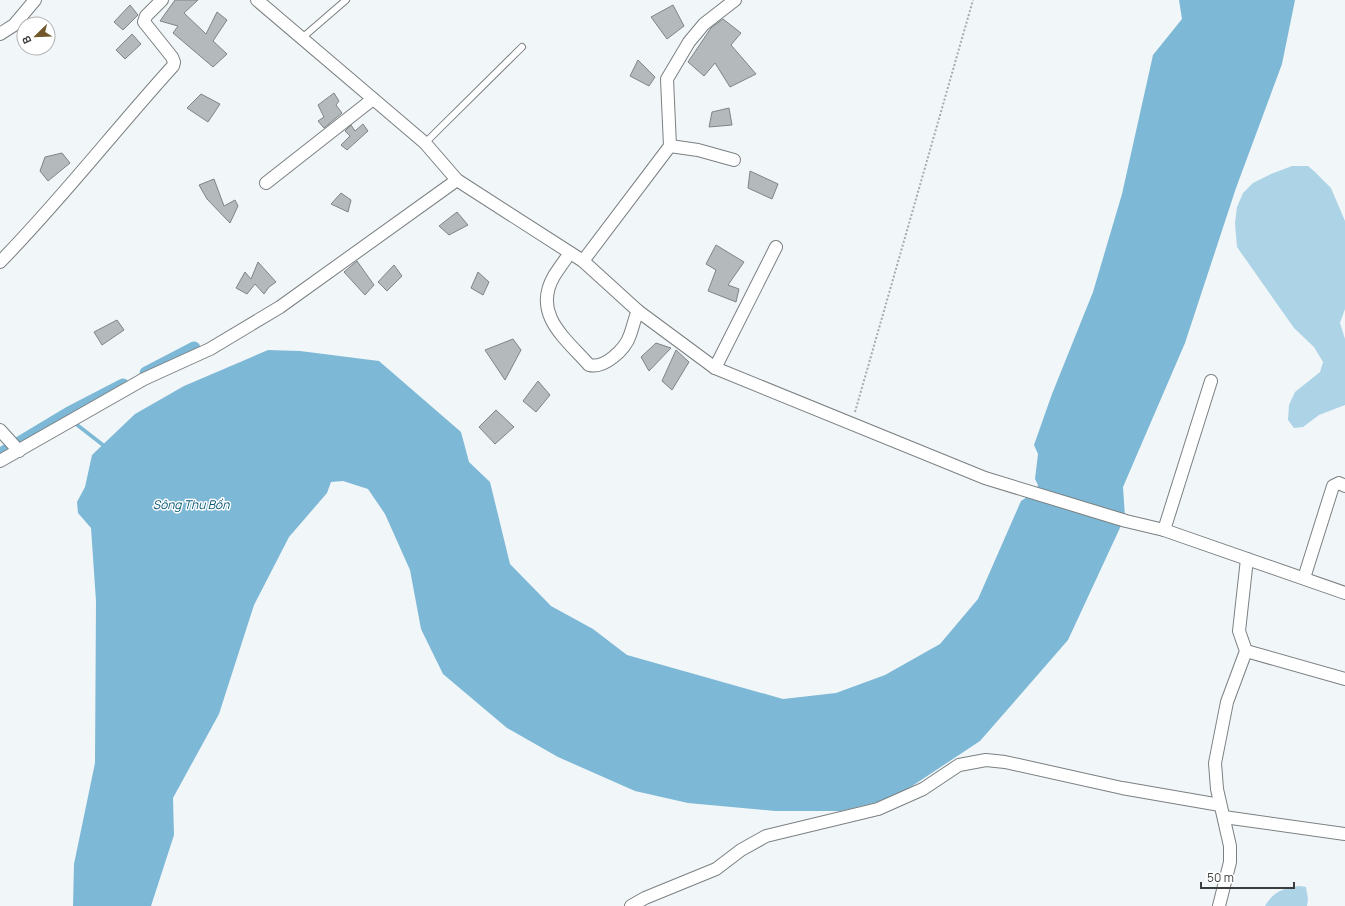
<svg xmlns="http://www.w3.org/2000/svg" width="1345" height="906" font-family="Manrope,sans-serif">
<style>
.green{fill:#add3e7}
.water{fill:#7db8d6}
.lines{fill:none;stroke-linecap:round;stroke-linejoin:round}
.stream{stroke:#7db8d6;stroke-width:3.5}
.canal{stroke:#7db8d6;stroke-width:13}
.building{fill:#b4b9bb;stroke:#7f8487}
.lane-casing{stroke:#7b8082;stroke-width:8}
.street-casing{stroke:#7b8082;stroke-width:14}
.path{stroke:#a7abad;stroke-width:2;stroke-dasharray:2 2;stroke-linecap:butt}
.lane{stroke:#fff;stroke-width:6}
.street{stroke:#fff;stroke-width:12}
.labels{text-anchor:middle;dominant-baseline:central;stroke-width:3;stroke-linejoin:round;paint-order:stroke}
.water-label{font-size:12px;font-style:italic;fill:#075775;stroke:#fff}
</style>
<rect width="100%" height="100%" fill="#f1f6f9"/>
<g class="green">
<polygon points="1292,166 1308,166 1314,171 1331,188 1345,221 1345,309 1340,323 1345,339 1345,405 1319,415 1303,427 1294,428 1288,420 1289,405 1295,392 1320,372 1323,362 1314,347 1294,328 1237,247 1235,223 1237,207 1243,193 1253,183 1271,174"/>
<path d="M 1299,886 L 1306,887 L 1308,899 L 1307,906 L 1265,906 C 1273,892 1283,888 1299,886 Z"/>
</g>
<polygon class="water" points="1179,0 1295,0 1282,64 1236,188 1185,343 1123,487 1125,517 1068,640 980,741 894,798 841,811 775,811 688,803 635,791 558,757 507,728 443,674 421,629 410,570 385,514 368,489 343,481 331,482 327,493 289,537 254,605 219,714 173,798 174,835 151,906 73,906 74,864 95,763 96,601 91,528 78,513 77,502 85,487 92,455 135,414 184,386 268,350 300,351 379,361 461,432 469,462 490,482 510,564 551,606 593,629 627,655 783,699 836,693 885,675 940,644 978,599 1021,501 1036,491 1038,485 1035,479 1038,454 1034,445 1052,394 1093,292 1122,194 1153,55 1182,19"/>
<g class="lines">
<polyline class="stream" points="76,424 103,445 105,449"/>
<g class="canal">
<polyline points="146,373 194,348"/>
<polyline points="4,452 69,413 123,385"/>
</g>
</g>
<g class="building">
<polygon points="175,0 198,0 184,13 206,34 217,12 227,20 213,41 227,54 213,67 173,33 178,26 160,21"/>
<polygon points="130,5 138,15 123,30 114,22"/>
<polygon points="673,5 684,26 667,39 651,17"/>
<polygon points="723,19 741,33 731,45 756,74 730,87 715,63 704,76 688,62 711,28"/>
<polygon points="132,34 141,44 125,59 116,50"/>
<polygon points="638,60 655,77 649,86 630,76"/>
<polygon points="334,93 339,101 336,105 342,113 324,128 318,121 324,117 318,105"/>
<polygon points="201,94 220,104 208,122 187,108"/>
<polygon points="729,108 732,125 709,127 712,112"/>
<polygon points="363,124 368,131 347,150 341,145 350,136 345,131 351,125 355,131"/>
<polygon points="62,153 70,163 48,181 40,171 45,157"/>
<polygon points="750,171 778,184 772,199 748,188"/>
<polygon points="214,179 224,206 235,200 238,206 230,223 207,199 199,185"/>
<polygon points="341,193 351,200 348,212 331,204"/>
<polygon points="457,212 468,225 449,235 439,226"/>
<polygon points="716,245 744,262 728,285 739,289 736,302 708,291 716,270 706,264"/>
<polygon points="357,261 374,285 365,295 344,272"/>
<polygon points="258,262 276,282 269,287 264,294 255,284 247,294 236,288 245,272 251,279"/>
<polygon points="394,265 402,276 387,291 378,282"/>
<polygon points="478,272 489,282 483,295 471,288"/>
<polygon points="117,320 124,330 102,345 94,332"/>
<polygon points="513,339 521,350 505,380 485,350"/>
<polygon points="656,343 671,348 649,371 641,357"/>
<polygon points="676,350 689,362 672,390 662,381"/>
<polygon points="538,381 550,395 536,412 523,401"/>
<polygon points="496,410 514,427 495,444 479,427"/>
</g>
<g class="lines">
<g class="lane-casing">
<g id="lane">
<polyline points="302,38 346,0"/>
<polyline points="425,143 522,47"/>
</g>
</g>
<g class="street-casing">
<g id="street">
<polyline points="257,0 425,143 457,180 583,261 638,311 715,368 985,478 1126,521 1164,530 1345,593"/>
<polyline points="0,34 14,25 35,0"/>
<polyline points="670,146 698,150 734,160"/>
<polyline points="266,183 373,99"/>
<path d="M 570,253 C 565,260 559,268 554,276 C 532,314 565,338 589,365 C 604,369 625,350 630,335 C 633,327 634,320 638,311"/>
<polyline points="583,261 670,146 667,79 689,42 704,24 735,0"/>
<path d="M 0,262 C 61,200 114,131 173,66 L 174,62 L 172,57 L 144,22 L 146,16 L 162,0"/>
<polyline points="715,368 776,247"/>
<polyline points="0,430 19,451"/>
<polyline points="0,461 144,379 210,349 280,307 457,180"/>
<polyline points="1164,530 1211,381"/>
<polyline points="1304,578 1333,486 1339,483 1345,486"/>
<polyline points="1246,651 1345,679"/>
<polyline points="1224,817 1345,834"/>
<polyline points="631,906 645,898 716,869 741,850 766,836 878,809 923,789 959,765 986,760 1005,762 1122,788 1220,805"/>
<polyline points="1219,906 1230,862 1230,846 1217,789 1215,763 1227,702 1246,651 1239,631 1247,559"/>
</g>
</g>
<polyline class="path" points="855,412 973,0"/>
<use href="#lane" class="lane"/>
<use href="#street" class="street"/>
</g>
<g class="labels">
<g class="water-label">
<text x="191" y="504">Sông Thu Bồn</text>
</g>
</g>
<g transform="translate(36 36) rotate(247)"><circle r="19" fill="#ffffff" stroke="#b1b1b2"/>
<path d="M0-3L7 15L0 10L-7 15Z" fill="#715729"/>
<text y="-6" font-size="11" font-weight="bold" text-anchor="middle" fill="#3b3d3e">B</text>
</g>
<path d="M1201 882v6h93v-6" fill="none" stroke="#3b3d3e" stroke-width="2"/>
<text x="1207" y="882" font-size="12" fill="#3b3d3e" stroke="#ffffff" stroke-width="3" paint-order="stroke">50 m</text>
</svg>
